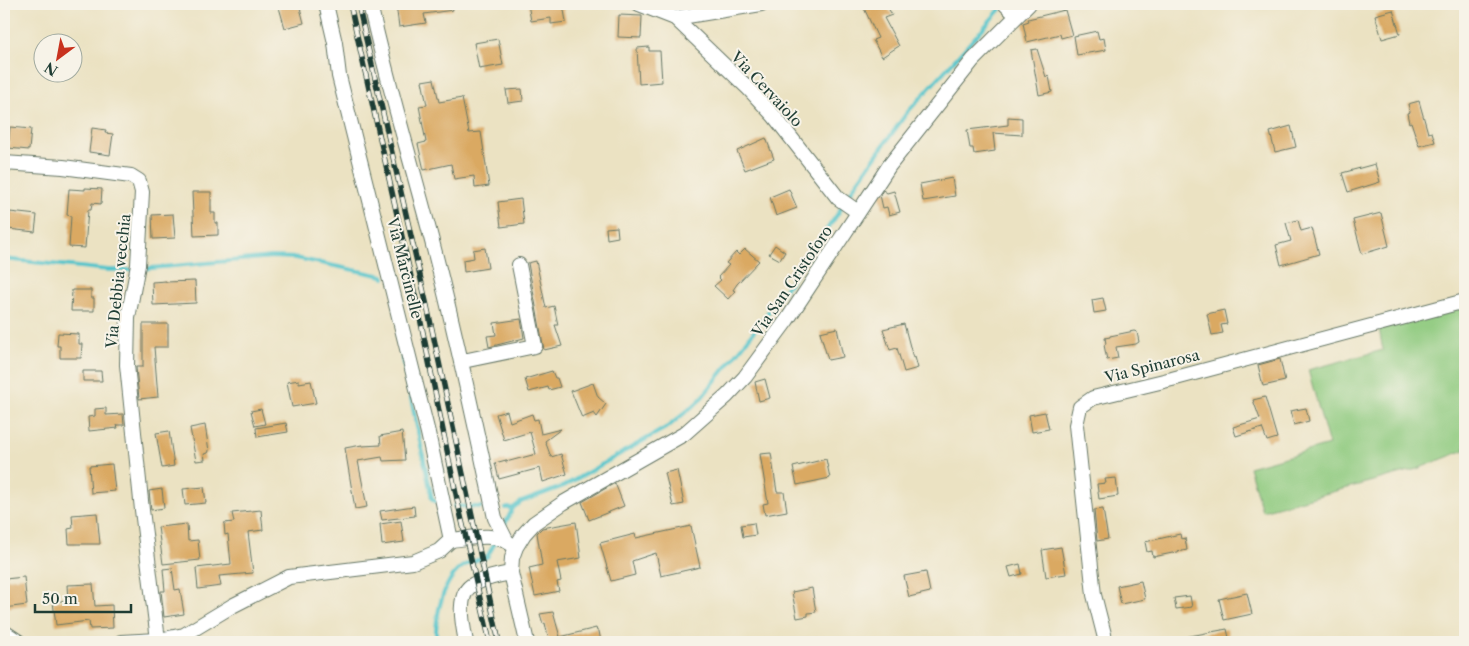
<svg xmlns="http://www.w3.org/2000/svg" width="1469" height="646" font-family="'Libre Caslon Text',serif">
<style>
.grass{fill:#8fca7f;stroke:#57845a}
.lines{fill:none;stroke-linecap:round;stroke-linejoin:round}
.stream{stroke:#57c5cb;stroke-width:4}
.building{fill:#daa962}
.minor-casing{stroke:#676;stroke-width:16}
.minor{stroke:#fff;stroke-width:14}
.rail-casing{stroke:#1f3d34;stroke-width:5.5}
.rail{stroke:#f7f3e8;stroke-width:4;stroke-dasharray:11;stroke-linecap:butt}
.labels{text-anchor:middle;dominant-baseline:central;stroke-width:4;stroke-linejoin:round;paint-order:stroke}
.street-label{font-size:15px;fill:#1f3d34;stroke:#f7f3e8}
</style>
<rect width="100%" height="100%" fill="#f7f3e8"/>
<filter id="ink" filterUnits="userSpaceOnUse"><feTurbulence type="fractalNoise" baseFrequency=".02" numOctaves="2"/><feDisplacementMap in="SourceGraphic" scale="10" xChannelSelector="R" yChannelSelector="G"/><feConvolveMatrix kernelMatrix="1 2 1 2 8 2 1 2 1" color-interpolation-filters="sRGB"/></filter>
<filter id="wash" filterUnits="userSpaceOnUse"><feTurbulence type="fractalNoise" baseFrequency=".0096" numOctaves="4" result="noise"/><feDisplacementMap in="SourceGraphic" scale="20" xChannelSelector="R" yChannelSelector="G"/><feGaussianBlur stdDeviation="1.12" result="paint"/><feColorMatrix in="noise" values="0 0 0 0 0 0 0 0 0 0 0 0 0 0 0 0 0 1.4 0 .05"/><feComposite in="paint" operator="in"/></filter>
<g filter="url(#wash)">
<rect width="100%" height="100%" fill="#ebe2c2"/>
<polygon class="grass" points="1465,306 1465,450 1417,469 1262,511 1249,467 1329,445 1308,370 1383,350 1379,329"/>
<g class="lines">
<g class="stream">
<polyline points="4,259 108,270 133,270"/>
<polyline points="140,269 272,257 296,258 383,276 384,278"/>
<polyline points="401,351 431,493 432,499 436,502"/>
<polyline points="454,506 481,507"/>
<polyline points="505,508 513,508"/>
<polyline points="504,526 513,508 521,502 564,486 669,426 699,401 743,346 783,292 837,215 855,185 906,114 1003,6"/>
<path d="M 436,642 C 435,618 442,578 465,565 C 472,561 480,559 487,557 L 496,541"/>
</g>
</g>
<g id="blocks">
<g class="building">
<polygon points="278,4 299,4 304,23 285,28"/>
<polygon points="396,4 452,4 453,10 424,14 426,23 399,27"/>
<polygon points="528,4 563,4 566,22 551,24 551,18 531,21"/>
<polygon points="862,4 886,4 892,15 884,18 899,46 882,57 873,40 878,38"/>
<polygon points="1065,10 1072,35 1061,38 1060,34 1027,42 1023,23 1029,21 1028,19"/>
<polygon points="1393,10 1400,34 1382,39 1375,15"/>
<polygon points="619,15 642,16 641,38 618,37"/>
<polygon points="1097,31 1099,39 1104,38 1106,50 1077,55 1074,36"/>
<polygon points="498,39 503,65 479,69 474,43"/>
<polygon points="649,47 649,51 660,51 662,82 639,84 637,48"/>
<polygon points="1037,49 1046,77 1049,76 1052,92 1039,95 1031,50"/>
<polygon points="434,79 439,102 462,98 469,133 481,132 489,186 475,188 474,176 454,179 451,164 424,170 418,144 426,142 419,106 427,105 422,81"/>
<polygon points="522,89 523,101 508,103 506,90"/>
<polygon points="1419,101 1428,133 1432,132 1435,142 1419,146 1411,122 1409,123 1407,113 1410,112 1408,104"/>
<polygon points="1008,117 1022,118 1022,135 993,133 995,151 974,154 973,148 970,148 967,130 1008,125"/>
<polygon points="1291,126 1296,147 1275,152 1270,132"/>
<polygon points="10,127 31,129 29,150 8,148"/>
<polygon points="92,128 106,130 105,133 113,134 110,155 89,152"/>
<polygon points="766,138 774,159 745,170 737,151"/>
<polygon points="1375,164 1380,182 1348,192 1342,173"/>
<polygon points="952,178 955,196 923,201 920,184"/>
<polygon points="85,188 102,189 101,204 92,203 91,210 88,210 85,248 69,247 71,216 67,215 69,189 85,190"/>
<polygon points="789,189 797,208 776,216 770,197"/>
<polygon points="883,190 887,193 894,191 900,212 889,215 887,207 883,208 880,195"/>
<polygon points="192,192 211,192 211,213 215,213 215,223 218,223 218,235 194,236"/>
<polygon points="521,199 524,224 501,227 498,202"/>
<polygon points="10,212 37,215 35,232 8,229"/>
<polygon points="1381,213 1389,246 1362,254 1353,220"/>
<polygon points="173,214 175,238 153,239 152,215"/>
<polygon points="1298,220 1301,231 1312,228 1319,254 1281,265 1276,245 1291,241 1286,223"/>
<polygon points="617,227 618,237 607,239 606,228"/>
<polygon points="775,245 785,252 780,260 769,254"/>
<polygon points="485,248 488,268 464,272 463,260 474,258 473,250"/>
<polygon points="745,249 759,261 737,284 733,290 735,291 728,299 714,286 721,280 718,277 729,265 726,263 736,252 739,255"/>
<polygon points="536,261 546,308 554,306 558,325 555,325 562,346 544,350 528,263"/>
<polygon points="166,281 166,282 195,281 196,303 153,305 152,282"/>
<polygon points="72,290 91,290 91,298 94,298 94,311 71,311"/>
<polygon points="1103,298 1106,311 1094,313 1092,300"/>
<polygon points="1224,310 1227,324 1221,325 1223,333 1212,335 1207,314"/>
<polygon points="521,319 524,338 489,347 487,336 496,335 494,323"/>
<polygon points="143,324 168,324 168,347 154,347 158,397 139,399 136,367 143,367"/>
<polygon points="904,324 913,358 915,357 918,368 904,372 897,348 890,350 883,329"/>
<polygon points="837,328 843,357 828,360 820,332"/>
<polygon points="1134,331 1137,332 1139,342 1136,344 1116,347 1118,358 1107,360 1104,345 1106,344 1105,338 1110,337 1110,336"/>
<polygon points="58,333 79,334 79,344 82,344 81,358 60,358 60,346 57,346"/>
<polygon points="1280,359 1285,381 1263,386 1258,365"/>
<polygon points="83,371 101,371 102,381 83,381"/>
<polygon points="552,371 555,378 557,378 560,387 549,390 548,387 529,392 525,379"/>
<polygon points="765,379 770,398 759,401 755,382"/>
<polygon points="299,380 299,383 311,381 316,403 292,407 287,382"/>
<polygon points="593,383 598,397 606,404 597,417 594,413 582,418 571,391"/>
<polygon points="1265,397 1277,438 1267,441 1262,428 1236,436 1233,427 1260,419 1253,400"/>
<polygon points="106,408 106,415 123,414 124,425 117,425 118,428 89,431 88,417 95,416 95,409"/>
<polygon points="1306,408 1309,421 1294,425 1290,411"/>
<polygon points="261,409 265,424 255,426 251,411"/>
<polygon points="507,411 510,422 532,414 534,420 538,419 541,434 561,429 545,441 551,457 561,454 567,474 543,482 540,468 499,479 495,463 506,460 506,462 536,454 530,432 504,440 496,414"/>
<polygon points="1045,412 1049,429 1032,432 1029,415"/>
<polygon points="286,423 288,432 257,437 256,428"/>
<polygon points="205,425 209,451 208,453 204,454 205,460 196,461 190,428"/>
<polygon points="169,431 174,466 162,468 156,433"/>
<polygon points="402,432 405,460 383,461 382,457 358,461 367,507 355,509 345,448 362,445 362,446 381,445 380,436"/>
<polygon points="771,453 777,492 784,492 787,511 765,515 763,504 768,503 760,454"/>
<polygon points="826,459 830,478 797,485 793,467"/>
<polygon points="112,464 115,491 91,493 89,466"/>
<polygon points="677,470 684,504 673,506 665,473"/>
<polygon points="1116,478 1118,496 1099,499 1097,484 1106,483 1105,479"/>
<polygon points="615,483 624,506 589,520 582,502"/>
<polygon points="204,487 206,503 185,505 183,489"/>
<polygon points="162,489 164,508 151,510 149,491"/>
<polygon points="414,506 415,516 382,520 380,511"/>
<polygon points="1103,509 1108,539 1097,541 1094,510"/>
<polygon points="261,510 263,530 248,532 253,573 219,576 221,586 198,589 196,568 231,564 228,534 225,535 224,523 234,522 232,513"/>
<polygon points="97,513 100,544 69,544 68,529 73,528 72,515"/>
<polygon points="401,521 404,542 382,545 380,524"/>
<polygon points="576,522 581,558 557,562 561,581 557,582 559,591 535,596 529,568 542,565 537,533 542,528"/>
<polygon points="754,523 756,535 743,537 741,525"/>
<polygon points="187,524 188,541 198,540 200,560 163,564 158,527"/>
<polygon points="691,526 700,567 661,576 656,553 632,561 635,575 611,581 600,543 635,534 636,538"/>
<polygon points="1180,534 1181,539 1185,538 1187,550 1153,557 1152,551 1147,552 1145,542"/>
<polygon points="1061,547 1066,574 1046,577 1042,550"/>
<polygon points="1020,564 1022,574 1011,577 1008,567"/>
<polygon points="172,568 175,590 180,589 184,614 164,617 161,591 165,591 163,569"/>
<polygon points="926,572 930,592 909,597 904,576"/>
<polygon points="24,577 27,605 4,608 4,588 6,588 5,579"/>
<polygon points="1141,581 1145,599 1121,604 1117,586"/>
<polygon points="93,584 95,606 112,605 113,628 90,629 89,621 56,625 53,602 68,600 67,585"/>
<polygon points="812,588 816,612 808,613 808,616 797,618 792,592"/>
<polygon points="1247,593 1252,614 1224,620 1219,599"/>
<polygon points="1190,596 1192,607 1176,609 1174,598"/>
<polygon points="553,612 560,637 596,628 597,631 599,631 601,642 549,642 545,623 543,624 540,614"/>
<polygon points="1227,629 1230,642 1186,642 1185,637"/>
</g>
</g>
</g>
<g filter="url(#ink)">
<use href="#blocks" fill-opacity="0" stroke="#676" stroke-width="1"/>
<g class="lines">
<g class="minor-casing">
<g id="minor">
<polyline points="326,4 335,43 339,76 428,433 451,540"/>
<path d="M 370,4 C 388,86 413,167 434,249 C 457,338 476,428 495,518 L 506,540"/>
<polyline points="639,4 675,18 749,89 774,116 838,198 858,212"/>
<polyline points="1005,4 1016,15"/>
<polyline points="675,18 761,4"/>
<polyline points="4,163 63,167 131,176 139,181 142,192 138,265 128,318 127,365 142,510 158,640"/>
<polyline points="463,361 535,346 519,265"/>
<path d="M 451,540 C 471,538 493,532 511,544"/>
<polyline points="4,632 19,642"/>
<polyline points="121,642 158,640 184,635 232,606 289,577 413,562 439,551 451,540"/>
<path d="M 466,642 C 463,626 455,593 474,584 C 485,578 499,575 511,573"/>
<polyline points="527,642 511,573 512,558 516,547 524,534 534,523 563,503 684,434 727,396 745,377 787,320 889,166 973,60 1029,4"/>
<polyline points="1106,642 1094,595 1076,425 1080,407 1093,398 1172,379 1465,301"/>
</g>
</g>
<use href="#minor" class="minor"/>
<g class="rail-casing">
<g id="rail">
<polyline points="350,4 419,313 457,499 490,642"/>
<polyline points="358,4 427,306 499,642"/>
</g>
</g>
<use href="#rail" class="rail"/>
</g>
</g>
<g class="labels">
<g class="street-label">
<text transform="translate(767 89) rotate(47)">Via Cervaiolo</text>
<text transform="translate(405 268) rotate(76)">Via Marcinelle</text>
<text transform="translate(118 281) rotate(-84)">Via Debbia vecchia</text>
<text transform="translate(792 281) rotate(-56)">Via San Cristoforo</text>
<text transform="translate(1152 366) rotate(-14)">Via Spinarosa</text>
</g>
</g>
<rect width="1469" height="646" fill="none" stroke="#f7f3e8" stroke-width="20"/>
<g transform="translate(58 58) rotate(212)"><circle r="24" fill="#f7f3e8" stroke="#a1aaa0"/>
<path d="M0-4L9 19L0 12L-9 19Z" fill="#c8321e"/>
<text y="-8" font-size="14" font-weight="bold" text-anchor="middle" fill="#1f3d34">N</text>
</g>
<path d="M35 604v8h96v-8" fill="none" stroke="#1f3d34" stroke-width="2.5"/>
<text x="42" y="604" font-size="15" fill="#1f3d34" stroke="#f7f3e8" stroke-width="4" paint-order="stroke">50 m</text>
</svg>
